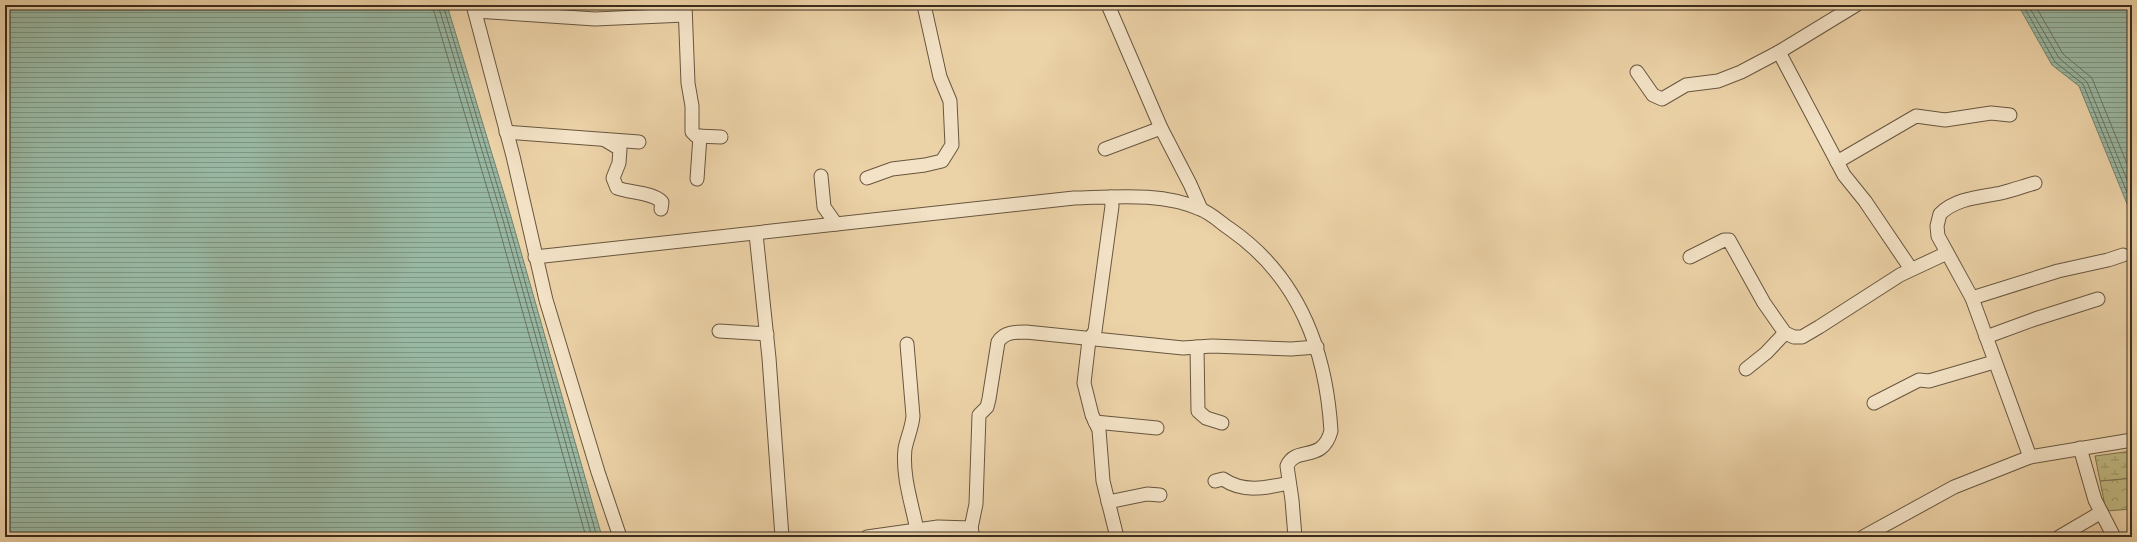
<svg xmlns="http://www.w3.org/2000/svg" width="2137" height="542" font-family="'IM FELL English',serif">
<style>
.forest{fill:url(#forest-crowns);stroke:#7e734f}
.wetland{fill:url(#wetland-marsh);stroke:#7e734f}
.water{fill:url(#water-rules);stroke:#74806d}
.lines{fill:none;stroke-linecap:round;stroke-linejoin:round}
.shore{stroke:#6a7260;stroke-width:1}
.minor-casing{stroke:#68563f;stroke-width:15}
.minor{stroke:#f3e2c6;stroke-width:13}
</style>
<defs>
<pattern id="forest-crowns" width="20" height="18" patternUnits="userSpaceOnUse"><rect width="20" height="18" fill="#c0b982"/><path d="M2 6a3 3 0 1 1 6 0M12 15a3 3 0 1 1 6 0" fill="none" stroke="#9d976a"/></pattern>
<pattern id="wetland-marsh" width="20" height="14" patternUnits="userSpaceOnUse"><rect width="20" height="14" fill="#c0b982"/><path d="M1 5h8M5 5V1M11 12h8M15 12V8" fill="none" stroke="#9d976a"/></pattern>
<pattern id="water-rules" width="6" height="5" patternUnits="userSpaceOnUse"><rect width="6" height="5" fill="#99b8a3"/><path d="M0 2.5h6" fill="none" stroke="#7e9684"/></pattern>
</defs>
<rect width="100%" height="100%" fill="#ecd2a7"/>
<filter id="stains"><feTurbulence type="fractalNoise" baseFrequency=".005" numOctaves="4"/><feColorMatrix values="0 0 0 0 .2 0 0 0 0 .09 0 0 0 0 .02 0 0 0 .5 -.17"/></filter>
<radialGradient id="worn" r=".72"><stop offset=".6" stop-color="#630" stop-opacity="0"/><stop offset="1" stop-color="#630" stop-opacity=".3"/></radialGradient>
<polygon class="forest" points="2132,478 2132,509 2106,511 2100,481"/>
<polygon class="wetland" points="2132,451 2132,478 2100,481 2095,456"/>
<g class="water">
<polygon points="5,5 447,5 511,217 602,537 5,537"/>
<polygon points="2018,5 2132,5 2132,216 2079,86 2052,65"/>
</g>
<g class="lines">
<g class="shore">
<polyline points="432,5 497,221 586,537"/>
<polyline points="438,5 503,220 592,537"/>
<polyline points="443,5 507,218 597,537"/>
<polyline points="2023,5 2055,62 2083,84 2132,205"/>
<polyline points="2028,5 2059,58 2087,82 2132,192"/>
<polyline points="2035,5 2063,54 2092,78 2132,176"/>
</g>
<g class="minor-casing">
<g id="minor">
<polyline points="473,5 513,156 546,300 598,472 620,537"/>
<polyline points="685,5 688,83 692,106 692,132 696,136 721,137"/>
<polyline points="1108,5 1161,128 1190,184 1201,209"/>
<polyline points="475,11 595,19 685,15"/>
<polyline points="1779,52 1844,175 1865,201 1911,269"/>
<polyline points="1637,72 1653,95 1662,99 1686,85 1718,81 1741,72 1779,52 1856,5"/>
<polyline points="506,132 639,142"/>
<path d="M 605,140 L 620,149 L 619,163 L 613,178 L 617,188 C 630,193 652,192 662,202 L 661,209"/>
<polyline points="1105,149 1161,128"/>
<polyline points="1837,162 1916,116 1945,120 1991,113 2010,115"/>
<polyline points="821,176 824,207 836,224"/>
<polyline points="867,178 892,169 925,165 942,161 952,145 950,101 940,77 924,5"/>
<polyline points="697,179 700,136"/>
<polyline points="1111,197 1112,206 1095,331 1089,340 1084,383 1092,415 1099,430 1103,481 1117,537"/>
<polyline points="756,234 769,358 782,537"/>
<path d="M 535,257 L 1074,198 C 1115,197 1162,192 1200,209 C 1211,213 1221,223 1230,229 C 1299,277 1326,349 1331,431 C 1322,464 1296,445 1287,466 L 1292,500 L 1295,537"/>
<polyline points="1690,257 1724,240 1729,240 1764,303 1785,333 1794,337 1802,337 1819,327 1900,275 1947,253"/>
<polyline points="1972,298 2058,271 2108,260 2123,255"/>
<polyline points="719,331 767,334"/>
<polyline points="1986,337 2035,319 2098,299"/>
<path d="M 907,344 L 913,416 C 912,428 907,438 905,449 C 902,476 912,504 917,530"/>
<polyline points="1197,347 1198,411 1206,418 1222,423"/>
<polyline points="1746,369 1766,353 1785,333"/>
<polyline points="1874,403 1919,380 1929,381 1994,362"/>
<polyline points="1095,422 1157,428"/>
<polyline points="2080,448 2095,500 2114,537"/>
<path d="M 2030,457 L 1972,298 L 1938,236 L 1937,226 L 1940,214 C 1956,198 1981,197 2001,193 C 2013,190 2024,186 2035,183"/>
<path d="M 1215,481 L 1223,479 C 1243,493 1266,488 1289,483"/>
<polyline points="1108,502 1147,494 1160,495"/>
<polyline points="867,537 938,527 971,528"/>
<path d="M 973,537 L 971,528 L 976,504 L 979,415 L 987,407 L 989,399 L 998,342 C 1004,332 1015,332 1026,332 L 1183,348 L 1212,346 L 1291,349 L 1317,347"/>
<polyline points="1863,537 1954,487 2030,457 2132,440"/>
<polyline points="2059,537 2100,513"/>
</g>
</g>
<use href="#minor" class="minor"/>
</g>
<rect width="2137" height="542" fill="none" stroke="#ecd2a7" stroke-width="20"/>
<rect x="6" y="6" width="2125" height="530" fill="none" stroke="#3c2d1c" stroke-width="2"/>
<rect x="10" y="10" width="2117" height="522" fill="none" stroke="#3c2d1c"/>
<rect width="100%" height="100%" filter="url(#stains)"/>
<rect width="100%" height="100%" fill="url(#worn)"/>
</svg>
